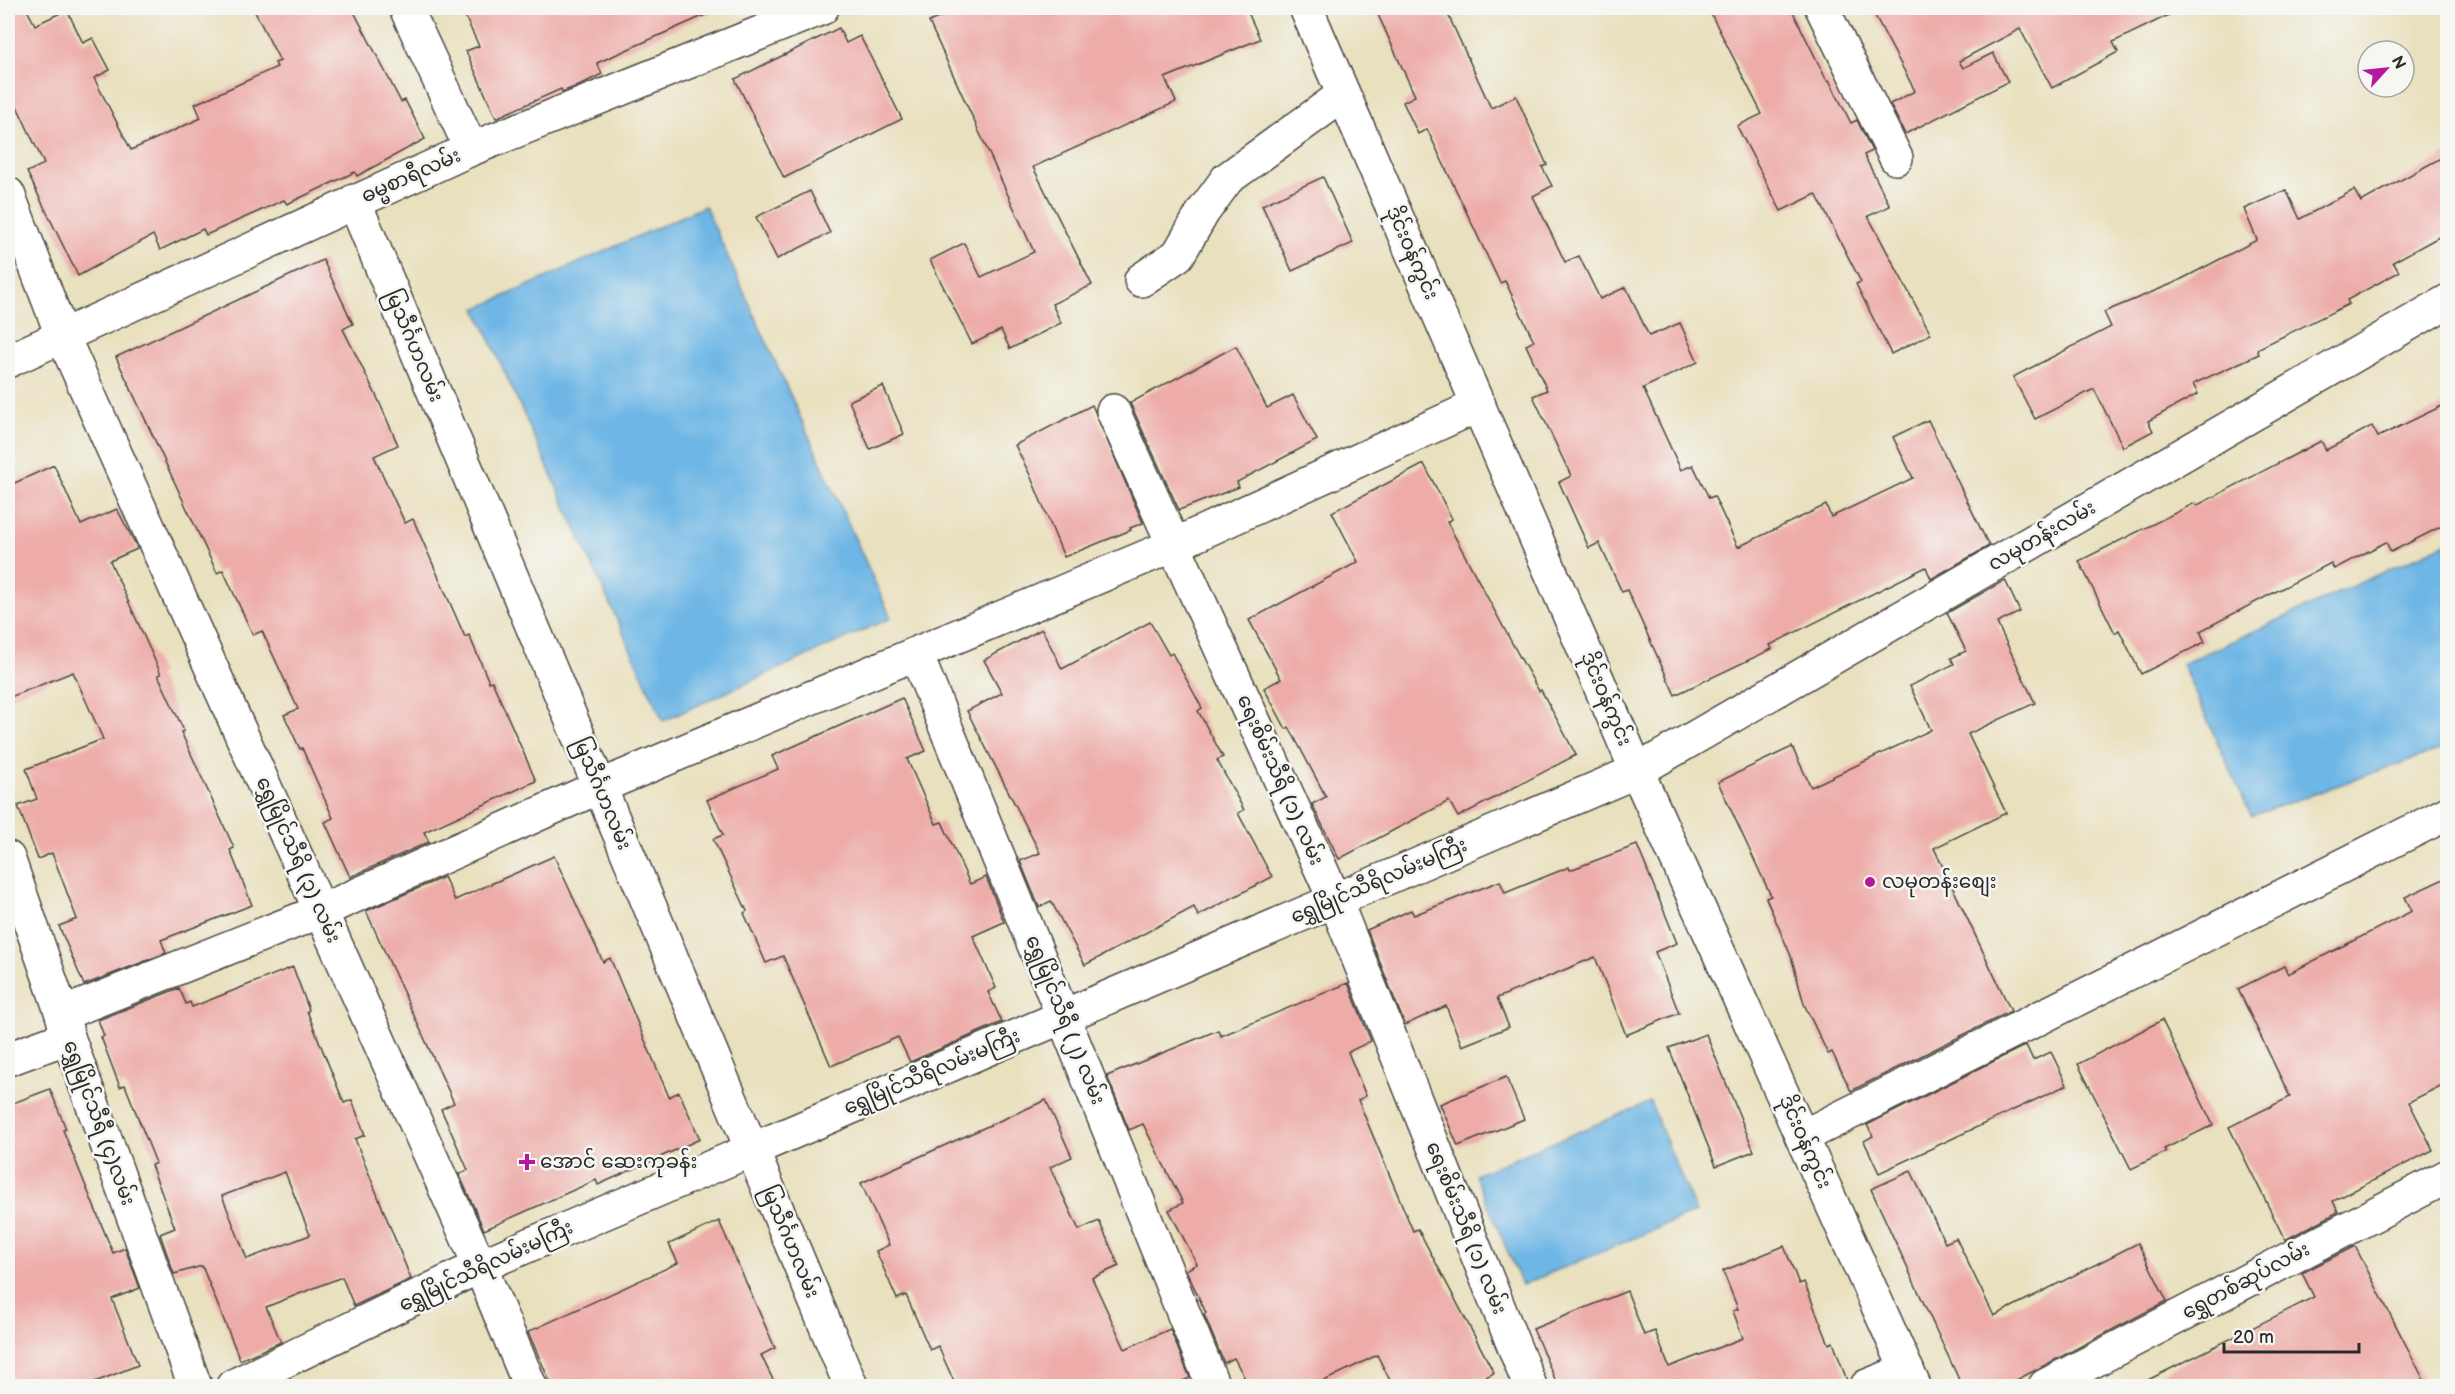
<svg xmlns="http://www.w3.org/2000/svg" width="2455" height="1394" font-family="'Balsamiq Sans','Noto Sans Myanmar',sans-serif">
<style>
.water{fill:#6db6e5;stroke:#4c7088;stroke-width:1.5}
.building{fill:#edaca8;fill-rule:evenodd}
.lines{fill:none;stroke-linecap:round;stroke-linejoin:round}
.minor-casing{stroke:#484641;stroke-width:36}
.minor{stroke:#fff;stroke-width:33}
.poi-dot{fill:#b5179e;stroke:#f6f6f2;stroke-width:2}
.labels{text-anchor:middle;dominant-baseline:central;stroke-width:5;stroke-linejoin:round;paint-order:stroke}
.street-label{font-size:20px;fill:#2b2b2b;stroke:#f6f6f2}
.poi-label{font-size:20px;fill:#2b2b2b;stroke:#f6f6f2;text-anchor:start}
</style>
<rect width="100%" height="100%" fill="#f6f6f2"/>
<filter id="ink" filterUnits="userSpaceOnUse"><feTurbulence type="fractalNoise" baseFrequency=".0167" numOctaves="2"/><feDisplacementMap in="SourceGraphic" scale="12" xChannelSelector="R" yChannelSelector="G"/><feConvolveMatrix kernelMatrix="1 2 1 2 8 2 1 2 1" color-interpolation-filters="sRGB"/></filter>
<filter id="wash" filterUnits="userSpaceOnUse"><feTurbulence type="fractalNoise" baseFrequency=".008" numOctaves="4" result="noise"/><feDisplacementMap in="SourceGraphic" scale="24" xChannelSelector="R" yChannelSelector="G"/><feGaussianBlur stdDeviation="1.35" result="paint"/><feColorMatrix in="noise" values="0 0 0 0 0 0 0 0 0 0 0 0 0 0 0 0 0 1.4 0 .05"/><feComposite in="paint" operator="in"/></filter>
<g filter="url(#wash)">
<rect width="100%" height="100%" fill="#e9e0be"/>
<g class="water">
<polygon points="705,206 891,618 663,721 476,309"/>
<polygon points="2447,543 2447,747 2251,816 2182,664"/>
<polygon points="1650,1102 1696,1212 1522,1285 1475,1175"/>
</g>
<g id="blocks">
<g class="building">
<polygon points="8,8 26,8 35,25 67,10 83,43 93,38 110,70 94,78 131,150 201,118 195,104 277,67 275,63 280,61 253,8 352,8 401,102 405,100 425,139 357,176 355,172 287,204 284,200 206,235 203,229 160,250 153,235 78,276 27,172 44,164 8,87"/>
<polygon points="461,8 721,8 597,63 602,74 580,85 562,92 561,89 496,118 466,51 479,46"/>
<polygon points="960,8 1246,8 1260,39 1165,78 1176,102 1033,167 1092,285 1052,304 1061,323 1010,349 1001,330 972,344 930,260 964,243 981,277 1034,252 929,22"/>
<polygon points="1375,8 1445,8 1491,108 1516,96 1547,165 1542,167 1552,186 1533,196 1565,262 1579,256 1600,299 1626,287 1649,336 1680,323 1698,362 1643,388 1681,470 1693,465 1709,498 1714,496 1738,547 1826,505 1831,517 1913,478 1893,437 1928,420 1989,546 1931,579 1926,567 1770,645 1772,649 1675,695 1627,590 1622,592 1599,543 1589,548 1559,482 1571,476 1533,396 1547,390 1526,345 1534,341 1505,281 1500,283 1427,129 1418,134 1403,102 1415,96"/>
<polygon points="1708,8 1791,8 1827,81 1829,80 1851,123 1857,120 1872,151 1864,155 1890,206 1868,216 1931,334 1891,354 1856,284 1861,282 1816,194 1781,211 1737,126 1762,114"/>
<polygon points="1871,8 2183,8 2113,42 2118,52 2052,88 2020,29 1959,61 1963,68 1993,53 2008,82 1905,134 1890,104 1915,91"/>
<polygon points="839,28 846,43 860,36 902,119 784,178 735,79"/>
<polygon points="2448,154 2448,232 2393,262 2399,272 2347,300 2349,304 2257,349 2259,354 2193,384 2198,394 2148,421 2153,431 2123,447 2094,389 2035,419 2013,377 2111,327 2104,312 2174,283 2257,240 2244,209 2286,190 2300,219 2354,190 2361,202"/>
<polygon points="1323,177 1353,243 1292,271 1262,205"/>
<polygon points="810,191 830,233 777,259 756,217"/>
<polygon points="323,260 353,324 343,329 377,397 398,445 374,456 405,523 413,519 465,637 469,635 489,682 492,681 536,781 424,832 429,842 350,877 325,822 333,818 302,748 300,749 284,715 298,709 262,631 253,635 223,570 217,573 116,357"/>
<polygon points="1236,346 1267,408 1293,395 1317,440 1237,482 1239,487 1179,510 1130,403"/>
<polygon points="883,386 904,434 870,449 849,401"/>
<polygon points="2448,403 2448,523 2391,552 2386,542 2334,569 2331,563 2200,631 2205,642 2141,674 2119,630 2115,633 2079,561 2195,503 2196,506 2321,441 2326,450 2372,426 2378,437"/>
<polygon points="1092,405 1143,523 1130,528 1131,530 1064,557 1030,475 1015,445"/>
<polygon points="1424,464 1452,519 1447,522 1513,645 1539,691 1541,690 1576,755 1458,817 1449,801 1339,859 1312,804 1326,797 1289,727 1286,729 1264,688 1281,679 1249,620 1358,562 1332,512"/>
<polygon points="54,465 81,525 117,509 136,545 137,549 110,561 161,674 158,675 184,731 181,732 234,848 230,850 252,905 161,940 166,953 84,985 59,926 77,919 52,853 38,859 18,806 37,799 26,769 103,739 73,672 8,698 8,486"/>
<polygon points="2005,580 2020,612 1997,623 2035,703 1968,734 2006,813 1934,848 2011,1011 1851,1091 1832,1052 1828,1054 1804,1004 1791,956 1766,898 1771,896 1718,782 1792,747 1811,787 1931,730 1910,686 1954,664 1951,658 1966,651 1947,613"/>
<polygon points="1150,622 1169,655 1172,653 1202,708 1198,711 1223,757 1217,760 1244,810 1238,813 1272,877 1198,916 1194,907 1085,965 1051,901 1039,907 1020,861 1040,853 967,711 1002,693 984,660 1042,629 1062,669"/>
<polygon points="902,698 926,751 907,759 936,824 942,822 970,884 986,877 1004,922 973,936 996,988 988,992 1002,1022 910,1062 898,1037 831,1066 783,956 766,963 744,913 747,911 713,839 723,835 707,800 778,769 772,756"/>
<polygon points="1637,845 1677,943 1655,952 1679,1013 1626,1035 1595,957 1497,998 1509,1027 1462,1046 1446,1006 1405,1025 1367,930 1411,910 1414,915 1500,881 1505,893 1569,867 1570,870"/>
<polygon points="554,856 603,962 610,958 669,1097 679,1092 700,1139 598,1185 596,1180 484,1230 459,1174 468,1170 441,1109 454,1103 366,911 444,877 455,900"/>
<polygon points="2448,877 2448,1082 2409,1102 2433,1150 2333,1201 2338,1212 2285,1240 2229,1127 2290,1097 2238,989 2284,966 2288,974 2412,911 2405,897"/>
<path d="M 293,967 L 309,1010 L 307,1011 L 344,1103 L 352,1100 L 365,1135 L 355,1139 L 411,1279 L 354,1306 L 342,1277 L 266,1307 L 281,1342 L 240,1360 L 202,1266 L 174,1274 L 160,1234 L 175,1228 L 151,1165 L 156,1163 L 125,1085 L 120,1087 L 101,1037 L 104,1036 L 98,1020 L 179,988 L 186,1004 L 190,1002 L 192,1007 ZM 285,1172 L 310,1235 L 247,1259 L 222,1196 Z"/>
<polygon points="1348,983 1371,1041 1348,1052 1366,1096 1358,1100 1413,1231 1418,1229 1494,1373 1467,1386 1393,1386 1377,1355 1314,1386 1249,1386 1234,1358 1224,1363 1204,1314 1206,1313 1186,1270 1197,1264 1169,1210 1183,1203 1143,1124 1129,1130 1107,1076 1218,1030 1221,1036"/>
<polygon points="2162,1020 2213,1125 2164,1149 2166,1152 2131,1169 2078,1064"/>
<polygon points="1706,1034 1754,1151 1716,1166 1669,1048"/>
<polygon points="2026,1045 2033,1060 2051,1052 2067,1085 1879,1173 1864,1141 1873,1136 1867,1125"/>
<polygon points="1506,1077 1524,1119 1458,1146 1440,1104"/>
<polygon points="50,1089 66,1129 63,1130 113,1253 125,1248 140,1288 112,1299 138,1365 85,1386 8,1386 8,1105"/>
<polygon points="1046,1100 1072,1157 1050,1167 1079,1230 1099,1221 1119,1266 1092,1278 1125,1349 1170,1329 1190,1378 1171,1386 956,1386 938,1346 930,1350 906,1295 897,1299 876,1251 889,1245 861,1183"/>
<polygon points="1911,1171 1945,1243 1956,1238 1994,1316 2138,1243 2167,1301 2005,1386 1962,1386 1871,1189"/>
<polygon points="719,1221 775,1348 761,1355 776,1386 552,1386 528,1332 678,1263 669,1244"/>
<polygon points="1784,1246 1799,1284 1804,1282 1829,1344 1833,1342 1849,1386 1558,1386 1533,1329 1627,1291 1644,1335 1655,1331 1669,1367 1743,1338 1733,1311 1738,1309 1723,1271"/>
<polygon points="2355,1246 2427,1386 2136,1386 2314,1297 2302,1273"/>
</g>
</g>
</g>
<g filter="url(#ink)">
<use href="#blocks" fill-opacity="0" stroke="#484641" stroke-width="1.5"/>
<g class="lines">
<g class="minor-casing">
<g id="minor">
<polyline points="406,8 471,149"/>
<polyline points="1306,8 1637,771 1914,1386"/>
<polyline points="1822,8 1896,158"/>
<polyline points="8,194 62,335 480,1266 530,1386"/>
<polyline points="354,201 851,1386"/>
<polyline points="1141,280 1178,255 1203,212 1227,179 1343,95"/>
<polyline points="8,361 471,149 822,8"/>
<polyline points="1113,411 1335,900 1530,1386"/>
<polyline points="916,654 1213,1386"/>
<polyline points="8,858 62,1014 68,1037 195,1386"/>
<polyline points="62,1014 321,911 599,787 1174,545 1479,405"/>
<polyline points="8,1059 68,1037"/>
<polyline points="1802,1137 2448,813"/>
<polyline points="233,1386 480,1266 1637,771 2448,301"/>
<polyline points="1867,1386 1907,1370"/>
<polyline points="2045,1386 2448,1176"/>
</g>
</g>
<use href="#minor" class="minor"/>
</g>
</g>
<g class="poi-dot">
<circle cx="1870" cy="882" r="6"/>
<path d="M524 1153h6v6h6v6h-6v6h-6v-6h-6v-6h6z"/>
</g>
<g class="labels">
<g class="street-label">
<text transform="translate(411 176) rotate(-24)">ဓမ္မစာရီလမ်း</text>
<text transform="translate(1412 253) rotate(66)">ဒိုင်းဝန်ကွင်း</text>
<text transform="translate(414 346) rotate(67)">မြသီင်္ဂဟလမ်း</text>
<text transform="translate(2042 536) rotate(-30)">လမုတန်းလမ်း</text>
<text transform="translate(1606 699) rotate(67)">ဒိုင်းဝန်ကွင်း</text>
<text transform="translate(1280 780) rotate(66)">ရေးစိမ်းသီရိ (၁) လမ်း</text>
<text transform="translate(602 794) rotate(67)">မြသီင်္ဂဟလမ်း</text>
<text transform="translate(298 860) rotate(66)">ရွှေမြိုင်သီရိ (၃) လမ်း</text>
<text transform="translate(1379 881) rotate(-23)">ရွှေမြိုင်သီရိလမ်းမကြီး</text>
<text transform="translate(1065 1020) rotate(68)">ရွှေမြိုင်သီရီ (၂) လမ်း</text>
<text transform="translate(932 1072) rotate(-23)">ရွှေမြိုင်သီရိလမ်းမကြီး</text>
<text transform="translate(99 1123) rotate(70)">ရွှေမြိုင်သီရီ (၄)လမ်း</text>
<text transform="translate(1805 1142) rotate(66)">ဒိုင်းဝန်ကွင်း</text>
<text transform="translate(1466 1228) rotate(68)">ရေးစိမ်းသီရိ (၁) လမ်း</text>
<text transform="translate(790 1242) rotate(67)">မြသီင်္ဂဟလမ်း</text>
<text transform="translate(486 1266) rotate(-25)">ရွှေမြိုင်သီရိလမ်းမကြီး</text>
<text transform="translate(2246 1281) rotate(-28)">ရွှေတစ်ဆုပ်လမ်း</text>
</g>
<g class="poi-label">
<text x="1882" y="882">လမုတန်းစျေး</text>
<text x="540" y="1162">အောင် ဆေးကုခန်း</text>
</g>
</g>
<rect width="2455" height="1394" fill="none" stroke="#f6f6f2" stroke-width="30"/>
<g transform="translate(2386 69) rotate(63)"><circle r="28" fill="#f6f6f2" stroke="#a5a5a2" stroke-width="1.5"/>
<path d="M0-4.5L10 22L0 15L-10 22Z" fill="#b5179e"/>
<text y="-9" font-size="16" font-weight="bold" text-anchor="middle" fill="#2b2b2b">N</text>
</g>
<path d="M2224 1343v9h135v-9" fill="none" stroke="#2b2b2b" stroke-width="3"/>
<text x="2233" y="1343" font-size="18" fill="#2b2b2b" stroke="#f6f6f2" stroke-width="4.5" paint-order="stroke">20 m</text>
</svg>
